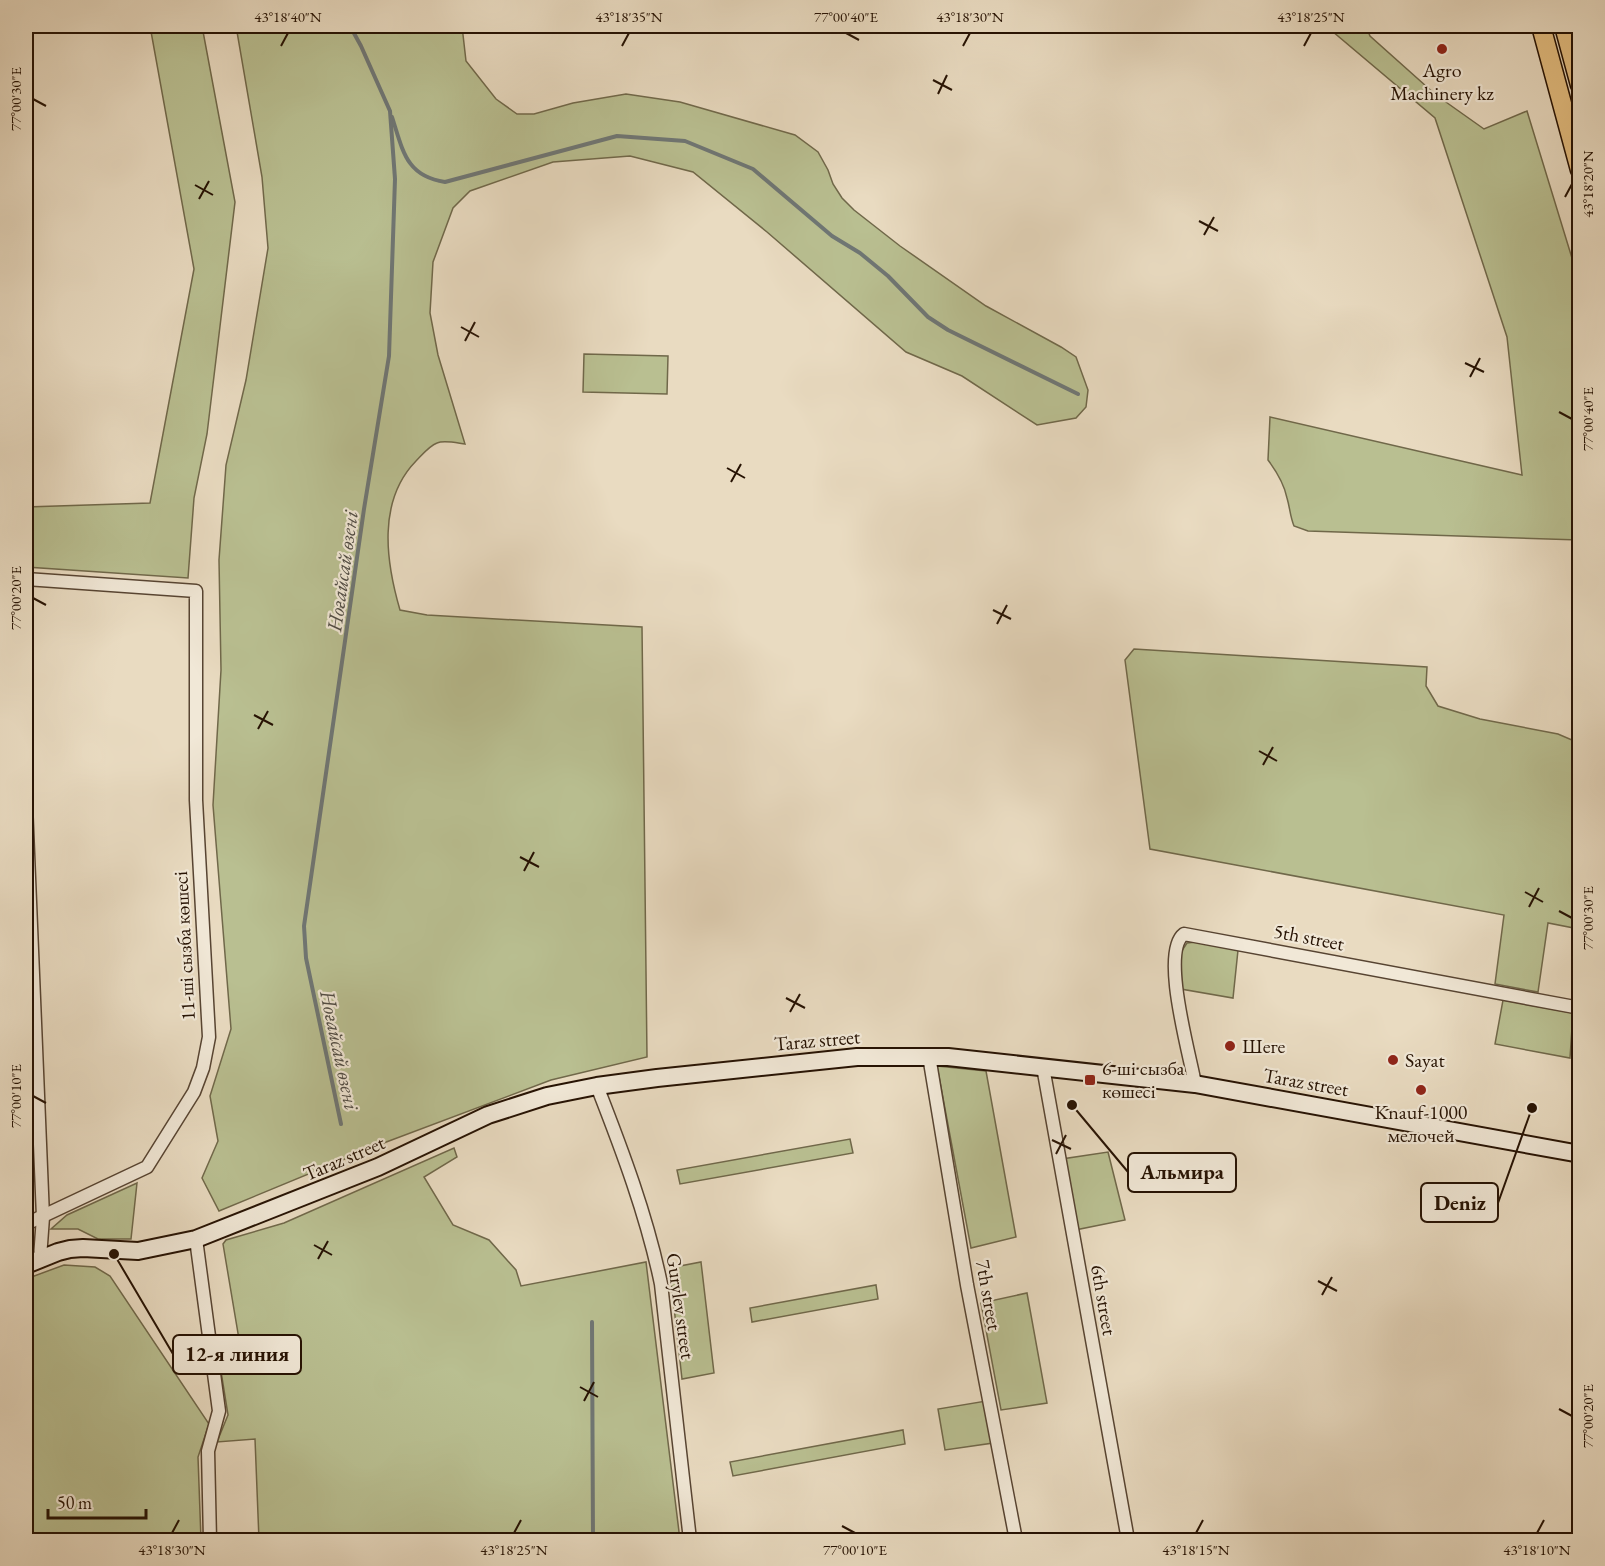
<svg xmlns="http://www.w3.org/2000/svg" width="1605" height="1566" font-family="'EB Garamond',serif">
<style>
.green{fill:#b9bf91;stroke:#70684a;stroke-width:1.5}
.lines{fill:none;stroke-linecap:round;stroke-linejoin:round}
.stream{stroke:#6f7674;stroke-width:4}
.street-casing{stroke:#574432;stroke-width:15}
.secondary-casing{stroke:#261203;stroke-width:20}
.primary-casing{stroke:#261203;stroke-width:21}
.street{stroke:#f1e8d7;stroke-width:12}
.secondary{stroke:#f1e8d7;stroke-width:16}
.primary{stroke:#e4be80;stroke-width:18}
.ticks{fill:none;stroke:#261203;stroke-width:2}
.poi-dot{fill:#8f2418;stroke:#f1e8d7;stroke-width:2}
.labels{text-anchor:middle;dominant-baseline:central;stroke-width:4.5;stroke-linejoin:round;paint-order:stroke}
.poi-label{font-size:20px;fill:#261203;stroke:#f1e8d7;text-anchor:start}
.street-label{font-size:20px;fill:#261203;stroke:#f1e8d7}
.water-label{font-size:21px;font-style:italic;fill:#504c45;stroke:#f1e8d7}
.leader{fill:none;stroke:#261203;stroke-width:2}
.callout-dot{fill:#261203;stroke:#f1e8d7;stroke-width:2}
.callout{fill:#f1e8d7;stroke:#261203;stroke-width:2}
.callout-label{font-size:21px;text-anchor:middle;font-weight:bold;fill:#261203}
.neatline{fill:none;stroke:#261203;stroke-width:2}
.ticks-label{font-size:15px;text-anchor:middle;fill:#261203}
</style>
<rect width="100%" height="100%" fill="#e9dbc1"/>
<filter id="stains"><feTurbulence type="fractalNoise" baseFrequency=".00333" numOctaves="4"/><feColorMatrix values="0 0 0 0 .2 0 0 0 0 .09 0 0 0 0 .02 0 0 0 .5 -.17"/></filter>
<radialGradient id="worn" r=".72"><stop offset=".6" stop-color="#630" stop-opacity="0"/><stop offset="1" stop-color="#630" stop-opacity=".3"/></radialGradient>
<g class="green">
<polygon points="150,26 202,26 235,202 207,434 194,498 188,578 26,567 26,507 150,503 194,269"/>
<path d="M 236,26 L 462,26 L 466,61 L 496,99 L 517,114 L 534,114 L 573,103 L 626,94 L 680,102 L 795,135 L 818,152 L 828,170 L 833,184 L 842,198 L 854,210 L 900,246 L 986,306 L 1061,347 L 1076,357 L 1088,390 L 1086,407 L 1076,418 L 1037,425 L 962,376 L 906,352 L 767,232 L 693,172 L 630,156 L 553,162 L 470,191 L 453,208 L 433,262 L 430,313 L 438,355 L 465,444 C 457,443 444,440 437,443 C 429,446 422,455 416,461 C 377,501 386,562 400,610 L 427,615 L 642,627 L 647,1057 L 551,1080 L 381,1144 L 219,1211 L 202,1178 L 218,1141 L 210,1096 L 231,1029 L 213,805 L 221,670 L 219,560 L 226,465 L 246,380 L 268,248 L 262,177 Z"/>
<path d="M 1312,26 L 1366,26 L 1370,36 L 1436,95 L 1484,129 L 1527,111 L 1579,281 L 1579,540 L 1308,531 L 1294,526 C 1290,516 1290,508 1287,498 C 1284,483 1277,472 1268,460 L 1270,417 L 1522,475 L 1507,337 L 1435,118 L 1326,26 Z"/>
<polygon points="584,354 668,356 667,394 583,392"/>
<polygon points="1134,649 1427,667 1426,686 1438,706 1480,719 1558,734 1579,743 1579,929 1548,923 1538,992 1495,984 1504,915 1150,849 1125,660"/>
<polygon points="1196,942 1238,950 1233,998 1181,989 1181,952 1187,943"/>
<polygon points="1503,1000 1573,1013 1570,1058 1495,1044"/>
<polygon points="937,1066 986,1071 1016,1237 971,1248"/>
<polygon points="850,1139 853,1153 680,1184 677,1170"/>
<polygon points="454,1148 457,1157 424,1177 453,1225 489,1240 516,1270 521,1286 646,1262 680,1540 259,1540 255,1439 217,1442 228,1415 220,1365 243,1363 223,1244 226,1240 284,1223"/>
<polygon points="1108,1152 1125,1220 1075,1230 1062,1159"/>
<polygon points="137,1183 131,1239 98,1239 78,1229 51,1229 67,1215"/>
<polygon points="701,1262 714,1373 682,1379 670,1271 680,1266"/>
<polygon points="64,1265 95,1267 110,1276 209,1424 198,1457 201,1540 26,1540 26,1279"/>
<polygon points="876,1285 878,1299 752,1322 750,1308"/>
<polygon points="1027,1293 1047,1403 1001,1410 981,1303"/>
<polygon points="986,1401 993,1443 945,1450 938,1409"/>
<polygon points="903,1430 905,1444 733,1476 730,1462"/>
</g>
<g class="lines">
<g class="stream">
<path d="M 392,117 C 403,151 406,176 445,182 L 617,136 L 685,141 L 753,169 L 832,236 L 860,253 L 888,276 L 928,317 L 948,330 L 1078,394"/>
<polyline points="341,1124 306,958 304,926 364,509 389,356 395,179 390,111 361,46 350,26"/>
<polyline points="592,1322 593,1540"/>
</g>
<g class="street-casing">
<g id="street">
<polyline points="26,579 196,591 196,800 209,1037 203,1068 194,1092 147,1167 26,1224"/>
<polyline points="26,805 43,1217 40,1258"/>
<polyline points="929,1056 967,1285 1016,1540"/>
<polyline points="1043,1067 1128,1540"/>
<path d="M 1195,1084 C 1190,1055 1160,952 1184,934 L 1580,1008"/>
<path d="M 597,1086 C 622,1150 647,1216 661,1284 L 690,1540"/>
<polyline points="196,1239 219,1411 208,1451 210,1540"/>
</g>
</g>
<g class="secondary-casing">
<polyline id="secondary" points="26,1265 58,1252 70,1249 83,1248 138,1251 196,1239 378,1167 488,1115 547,1096 597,1086 657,1078 857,1057 948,1057 1195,1084 1580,1154"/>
</g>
<g class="primary-casing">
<g id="primary">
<polyline points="1541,26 1580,170"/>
<polyline points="1564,26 1580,85"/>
</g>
</g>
<use href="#street" class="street"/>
<use href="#secondary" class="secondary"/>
<use href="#primary" class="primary"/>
</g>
<path class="ticks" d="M 846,33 L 859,40M 281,46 L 288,33M 622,46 L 629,33M 963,46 L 970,33M 1304,46 L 1311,33M 933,80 L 952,90M 938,94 L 947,75M 33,99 L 46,106M 195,185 L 213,195M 1565,197 L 1572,184M 199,199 L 209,181M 1199,221 L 1218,231M 1204,235 L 1214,217M 461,327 L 479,337M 465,341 L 475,322M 1465,363 L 1484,372M 1470,377 L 1480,358M 1559,412 L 1572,419M 727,468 L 745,478M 731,482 L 741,464M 33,598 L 46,605M 993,610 L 1011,619M 997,624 L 1007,605M 254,715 L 273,725M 258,729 L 268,711M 1259,751 L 1277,761M 1263,765 L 1273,747M 520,857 L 539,867M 524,871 L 534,852M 1525,892 L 1543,902M 1529,907 L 1539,888M 1559,911 L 1572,918M 786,998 L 805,1008M 790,1012 L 800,994M 33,1096 L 46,1103M 1052,1140 L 1071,1149M 1056,1154 L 1066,1135M 314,1245 L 332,1255M 318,1259 L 328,1241M 1318,1281 L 1337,1291M 1322,1295 L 1332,1277M 580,1387 L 598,1397M 584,1401 L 594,1382M 1559,1409 L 1572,1416M 842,1526 L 855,1533M 172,1533 L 179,1520M 514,1533 L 521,1520M 1196,1533 L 1203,1520M 1537,1533 L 1544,1520"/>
<g class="poi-dot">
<circle cx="1442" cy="49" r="6"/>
<circle cx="1230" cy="1046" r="6"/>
<circle cx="1393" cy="1060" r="6"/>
<rect x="1084" y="1074" width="12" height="12" rx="3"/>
<circle cx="1421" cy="1090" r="6"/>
</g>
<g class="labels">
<g class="poi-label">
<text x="1442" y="70" text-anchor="middle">Agro<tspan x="1442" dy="23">Machinery kz</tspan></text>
<text x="1242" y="1046">Шеге</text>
<text x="1405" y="1060">Sayat</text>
<text x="1102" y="1068">6-ші сызба<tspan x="1102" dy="23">көшесі</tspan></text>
<text x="1421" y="1112" text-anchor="middle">Knauf-1000<tspan x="1421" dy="23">мелочей</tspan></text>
</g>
<g class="street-label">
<text transform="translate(1309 937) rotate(11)">5th street</text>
<text transform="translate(184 946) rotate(-93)">11-ші сызба көшесі</text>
<text transform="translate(817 1040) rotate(-5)">Taraz street</text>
<text transform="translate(1306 1082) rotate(10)">Taraz street</text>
<text transform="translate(344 1158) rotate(-23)">Taraz street</text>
<text transform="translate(989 1295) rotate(80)">7th street</text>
<text transform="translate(1104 1300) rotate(80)">6th street</text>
<text transform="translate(681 1306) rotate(82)">Gurylev street</text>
</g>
<g class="water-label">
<text transform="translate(342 571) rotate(-82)">Ноғайсай өзені</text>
<text transform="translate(340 1050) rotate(78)">Ноғайсай өзені</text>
</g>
</g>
<path class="leader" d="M1072 1105L1128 1172M1532 1108L1498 1203M114 1254L173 1354"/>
<g class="callout-dot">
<circle cx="1072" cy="1105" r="6"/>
<circle cx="1532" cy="1108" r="6"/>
<circle cx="114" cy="1254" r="6"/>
</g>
<g class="callout">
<rect x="1128" y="1153" width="108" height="39" rx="6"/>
<rect x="1421" y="1183" width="77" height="39" rx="6"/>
<rect x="173" y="1335" width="128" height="39" rx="6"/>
</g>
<g class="callout-label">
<text x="1182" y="1179">Альмира</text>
<text x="1460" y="1210">Deniz</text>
<text x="237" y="1361">12-я линия</text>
</g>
<rect width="1605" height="1566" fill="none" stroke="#e9dbc1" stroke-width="66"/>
<path d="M48 1509v9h98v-9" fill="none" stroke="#261203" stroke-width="3"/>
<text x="57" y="1509" font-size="18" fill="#261203" stroke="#f1e8d7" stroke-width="4.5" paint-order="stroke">50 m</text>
<rect x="33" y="33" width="1539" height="1500" class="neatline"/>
<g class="ticks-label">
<text x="288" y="22">43°18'40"N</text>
<text x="629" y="22">43°18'35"N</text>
<text x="846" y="22">77°00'40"E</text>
<text x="970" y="22">43°18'30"N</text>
<text x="1311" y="22">43°18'25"N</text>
<text transform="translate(16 99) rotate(-90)" y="5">77°00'30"E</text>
<text transform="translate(1588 184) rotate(-90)" y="5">43°18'20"N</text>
<text transform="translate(1588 419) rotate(-90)" y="5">77°00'40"E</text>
<text transform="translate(16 598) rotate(-90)" y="5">77°00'20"E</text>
<text transform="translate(1588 918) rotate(-90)" y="5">77°00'30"E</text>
<text transform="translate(16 1096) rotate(-90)" y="5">77°00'10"E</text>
<text transform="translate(1588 1416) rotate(-90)" y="5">77°00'20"E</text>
<text x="172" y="1555">43°18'30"N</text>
<text x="514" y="1555">43°18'25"N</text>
<text x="855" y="1555">77°00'10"E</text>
<text x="1196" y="1555">43°18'15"N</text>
<text x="1537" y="1555">43°18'10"N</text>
</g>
<rect width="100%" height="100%" filter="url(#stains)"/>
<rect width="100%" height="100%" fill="url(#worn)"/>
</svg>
